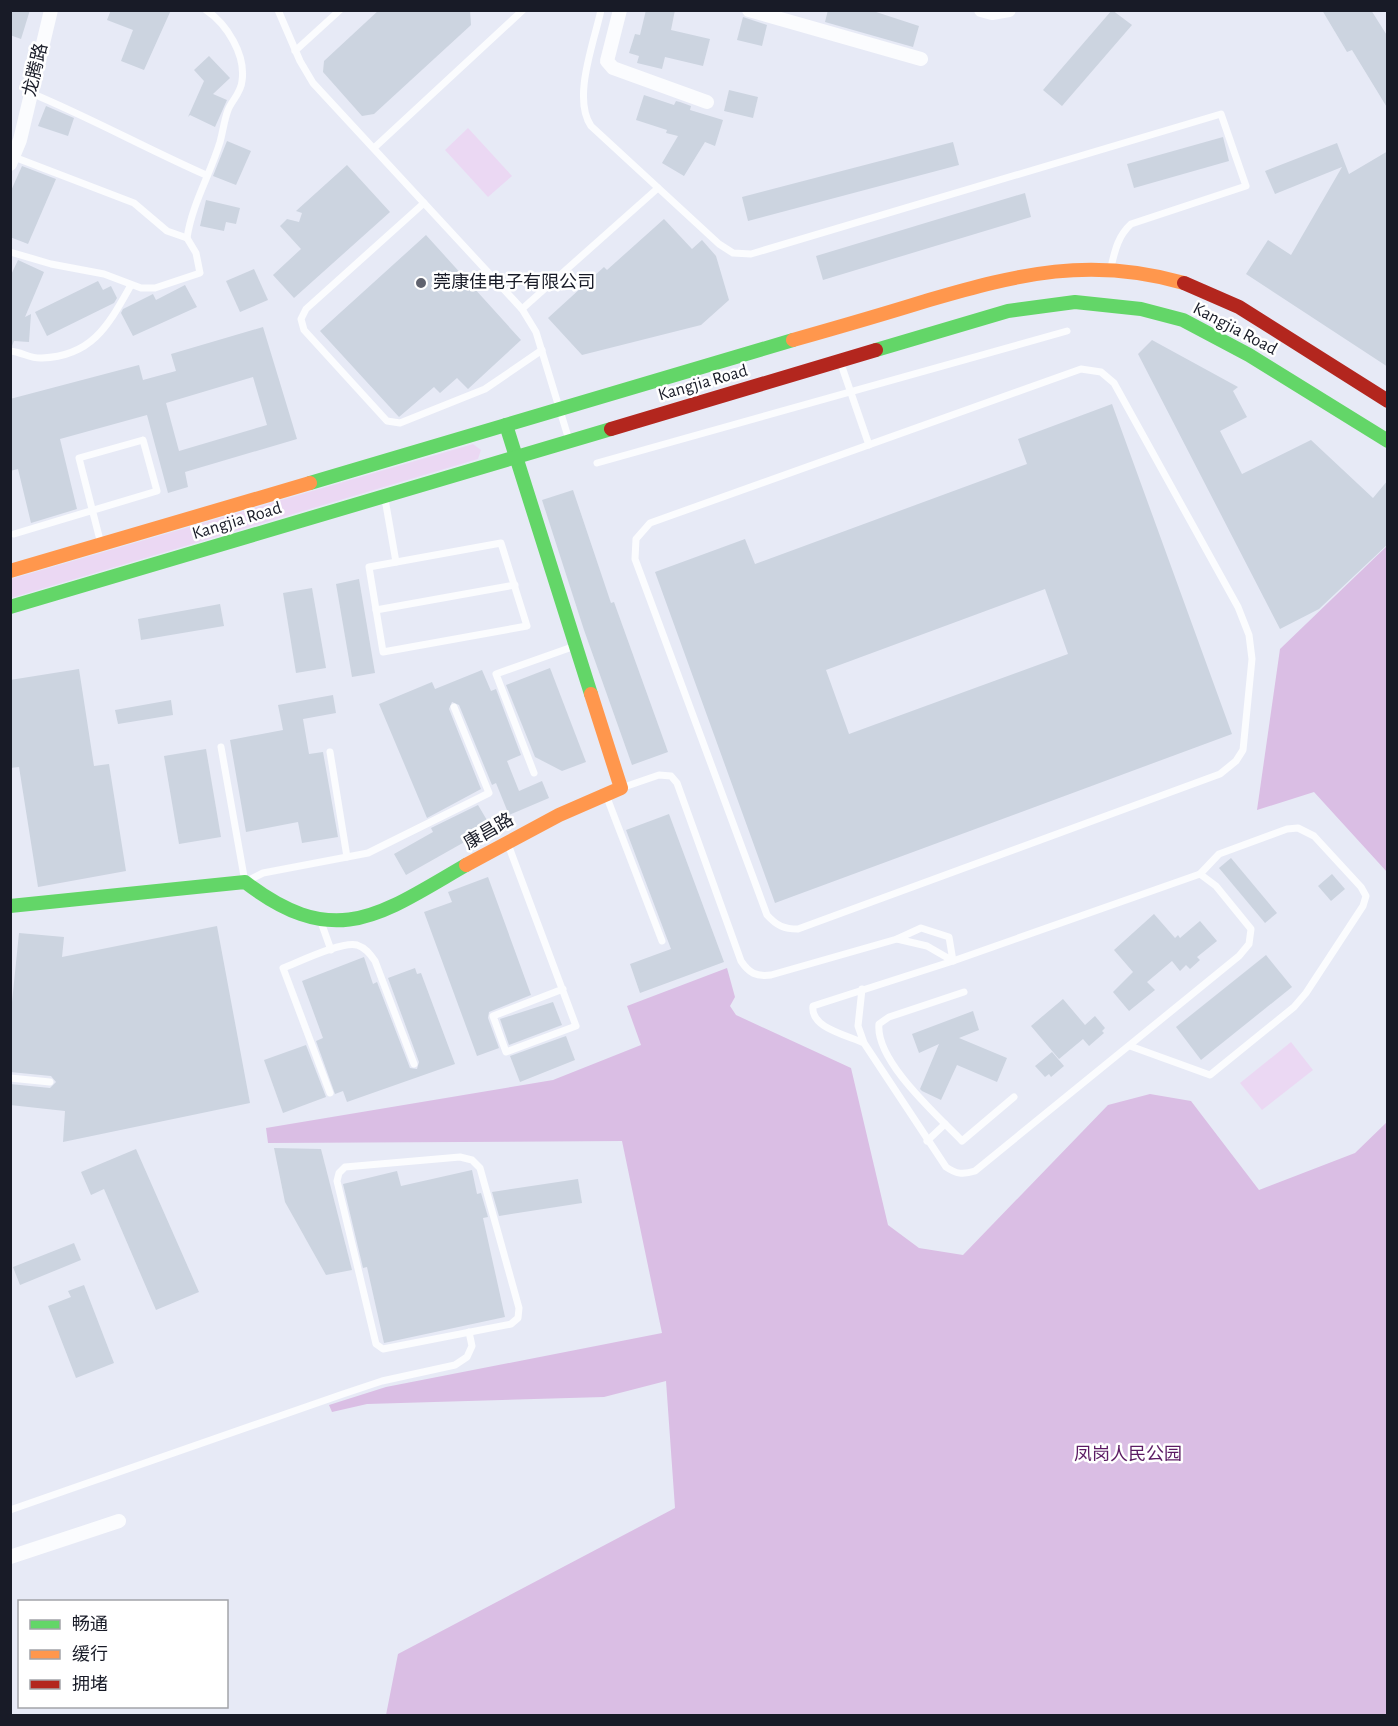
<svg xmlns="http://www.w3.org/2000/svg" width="1398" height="1726" font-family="'Alegreya Sans','Noto Sans SC',sans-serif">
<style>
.green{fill:#ebd8f3}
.forest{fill:#dabee4}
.building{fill:#ccd4e0;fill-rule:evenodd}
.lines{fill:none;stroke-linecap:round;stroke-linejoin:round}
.lane{stroke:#fbfcfe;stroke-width:7}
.street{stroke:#fbfcfe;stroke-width:14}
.fast{stroke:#63d668;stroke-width:14}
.slow{stroke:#ff974d;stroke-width:14}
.jam{stroke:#b3261e;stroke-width:14}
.poi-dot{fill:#60636f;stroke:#fff;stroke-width:2}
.labels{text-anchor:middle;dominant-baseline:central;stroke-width:5;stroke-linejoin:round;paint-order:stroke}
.street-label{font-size:18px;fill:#181b27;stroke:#fff}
.poi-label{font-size:18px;fill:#181b27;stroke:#fff;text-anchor:start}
.park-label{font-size:18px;fill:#5b1b63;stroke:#fff}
</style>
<rect width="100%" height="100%" fill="#e7eaf6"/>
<g class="green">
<polygon points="468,128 512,176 488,197 445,150"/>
<polygon points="473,444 481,450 478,459 11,598 11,579"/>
<polygon points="1291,1042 1313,1070 1262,1110 1240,1083"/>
</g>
<g class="forest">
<polygon points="1387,546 1387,872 1314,792 1257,810 1280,649"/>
<polygon points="727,968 735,997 730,1006 736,1015 851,1068 888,1225 919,1248 963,1255 1108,1105 1150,1094 1191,1101 1259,1190 1355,1153 1387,1122 1387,1715 386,1715 398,1654 675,1508 666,1381 604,1397 367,1404 332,1412 329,1405 386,1387 662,1333 622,1141 268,1143 266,1128 553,1080 641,1045 627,1006"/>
</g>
<g class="building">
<polygon points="10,10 30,10 21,39 10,35"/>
<polygon points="111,10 171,10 144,70 121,61 133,30 107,20"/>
<polygon points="379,10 470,10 471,25 374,114 362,116 323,72 324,61"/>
<polygon points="646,10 675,10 671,30 710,39 703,66 665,57 662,69 637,63 639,56 629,53 635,34 640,35"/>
<polygon points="828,10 870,10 919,26 913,47 825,22"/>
<polygon points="1112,10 1132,25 1062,106 1043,90"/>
<polygon points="1322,10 1371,10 1388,37 1388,109 1352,50 1347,52"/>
<polygon points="743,17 767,25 762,46 737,40"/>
<polygon points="209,56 230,78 213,94 227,100 215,127 190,115 188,117 204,81 194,70"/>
<polygon points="729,90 758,97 753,118 724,111"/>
<polygon points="644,95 674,105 676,101 680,102 691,106 690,110 723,120 715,146 705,142 684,176 662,163 678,136 666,133 667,130 636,120"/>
<polygon points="46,106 74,118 68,136 38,126"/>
<polygon points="1223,137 1229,161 1134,188 1127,164"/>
<polygon points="227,141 251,151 236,185 213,176"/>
<polygon points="953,142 959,165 748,221 742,197"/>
<polygon points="1337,143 1349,174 1388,151 1388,367 1246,274 1268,240 1291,255 1342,167 1275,194 1265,171"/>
<polygon points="347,165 390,212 294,298 273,275 301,249 280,226 287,219 299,222 302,213 296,211"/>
<polygon points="22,166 56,179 28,244 10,237 10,193"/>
<polygon points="1025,193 1031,217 823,280 816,256"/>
<polygon points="206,200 240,208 236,224 226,222 224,231 200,226"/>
<polygon points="664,219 692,249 702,240 716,256 729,300 701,325 582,355 548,318 604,267 607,270"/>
<polygon points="426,235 521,340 468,389 457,378 440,393 434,387 399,417 320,331"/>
<polygon points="18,260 44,272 25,317 31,314 29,342 14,341 12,346 10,277"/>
<polygon points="254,269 268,300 240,312 226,281"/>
<polygon points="98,281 103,290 111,286 117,298 114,303 47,336 35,312"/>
<polygon points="185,285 197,307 133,336 121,313 123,309 153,294 156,300"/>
<path d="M 263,327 L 297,439 L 185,472 L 188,487 L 168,493 L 147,415 L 60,439 L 77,509 L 31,523 L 18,469 L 10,471 L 10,399 L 139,365 L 143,380 L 176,371 L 171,354 ZM 253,377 L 267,425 L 179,451 L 166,403 Z"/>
<polygon points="1152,340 1238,387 1233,391 1247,417 1220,431 1242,474 1311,440 1373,498 1388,480 1388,544 1319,609 1280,629 1138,354"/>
<path d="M 1112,404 L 1232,734 L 775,903 L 655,572 L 745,539 L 755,564 L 1027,464 L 1018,439 ZM 1045,589 L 1068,654 L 849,734 L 826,670 Z"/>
<polygon points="573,490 611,603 614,602 668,752 632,765 584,630 542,500"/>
<polygon points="359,579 375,673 352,677 336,584"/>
<polygon points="312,588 326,668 296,673 283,593"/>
<polygon points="220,604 224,626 141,640 138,619"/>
<polygon points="550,668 586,762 562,771 535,757 506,685"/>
<polygon points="79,669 94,766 109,764 126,871 38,887 19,767 10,768 10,680"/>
<polygon points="482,670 491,691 496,689 521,755 507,761 519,791 542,781 549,798 509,815 496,783 492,785 459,705 452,702 449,709 481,789 427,818 379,704 432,682 435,689"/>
<polygon points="333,695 336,713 303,719 309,754 323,752 338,837 302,843 298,822 246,832 230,740 283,730 278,705"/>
<polygon points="171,700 173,715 118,724 115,710"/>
<polygon points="206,749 221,837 179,844 164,756"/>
<polygon points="478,805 491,827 406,875 394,854 433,832 431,828"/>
<polygon points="669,814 724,962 640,993 630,964 671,949 626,830"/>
<polygon points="1231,858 1277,913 1265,923 1219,868"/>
<polygon points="1332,874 1345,889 1331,901 1318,886"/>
<polygon points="488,877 531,995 489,1012 488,1018 499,1048 477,1056 424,912 452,902 448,892"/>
<polygon points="1154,914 1175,938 1178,935 1180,938 1200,921 1217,941 1197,957 1200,960 1190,969 1186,965 1180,971 1172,961 1147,982 1155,990 1129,1011 1113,992 1133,972 1114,950"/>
<polygon points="217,926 250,1103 63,1142 65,1111 10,1105 10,1084 50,1088 56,1082 51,1076 10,1072 10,1022 19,933 64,937 62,957"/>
<polygon points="1266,955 1292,987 1201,1060 1176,1027"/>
<polygon points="364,957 373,984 377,982 410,1068 417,1069 419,1062 388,978 415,968 417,974 421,973 455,1064 347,1102 343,1091 335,1094 316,1041 323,1038 302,981"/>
<polygon points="1063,999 1085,1025 1095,1016 1105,1028 1102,1031 1104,1033 1089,1046 1083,1039 1059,1059 1031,1026"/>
<polygon points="553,1002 562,1025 509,1045 500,1019"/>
<polygon points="973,1011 979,1030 959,1038 1007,1058 997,1082 957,1065 941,1100 922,1091 920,1089 939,1044 919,1053 912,1034"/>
<polygon points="566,1036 575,1060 520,1082 510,1056"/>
<polygon points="306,1045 326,1097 283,1113 264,1060"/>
<polygon points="1052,1052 1064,1066 1051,1077 1049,1074 1045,1077 1035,1066"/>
<polygon points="274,1148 321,1149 352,1270 326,1275 285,1202"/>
<polygon points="136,1149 199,1292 156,1310 104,1189 91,1195 81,1172"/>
<polygon points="472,1170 477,1194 481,1193 488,1217 483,1218 505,1317 384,1343 367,1267 363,1268 343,1184 397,1171 401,1186"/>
<polygon points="578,1179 582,1203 499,1216 492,1192"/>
<polygon points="74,1243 81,1260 20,1285 13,1267"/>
<polygon points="84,1285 114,1363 76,1378 48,1306 71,1297 68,1291"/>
</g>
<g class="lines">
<g class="lane">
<polyline points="278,10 300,61 313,83 522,309 536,332 569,440"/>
<path d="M 601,10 C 594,43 572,98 591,126 L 719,244 L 733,253 L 751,254 L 1221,114 L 1246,186 L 1131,224 C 1118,236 1115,250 1111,267"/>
<polyline points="295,51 340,10"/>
<path d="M 31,93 C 91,118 147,149 206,175"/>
<polyline points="374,148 523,10"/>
<polyline points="14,157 134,203 167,231 187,238"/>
<polyline points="424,203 306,309 301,319 304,330 387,421 400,423 485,389 542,350"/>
<path d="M 10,252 L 51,264 L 104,274 L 141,288 L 155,288 L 200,273 L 196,253 L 187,238 C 192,204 210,175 220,142 C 223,131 224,121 228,110 C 232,100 241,93 242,81 C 246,55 227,24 206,10"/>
<polyline points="522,309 658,188"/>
<path d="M 10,351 C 22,352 31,359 42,358 C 93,356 109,324 131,285"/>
<polyline points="841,364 869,445"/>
<path d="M 1081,369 L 1101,372 L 1114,383 L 1238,607 L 1249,635 L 1252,659 L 1243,750 L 1236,761 L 1220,774 L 798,929 C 784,929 777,926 767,915 L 635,559 L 636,539 L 650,523 Z"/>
<polyline points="597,463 1067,331"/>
<polyline points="385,499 396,562"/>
<polyline points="14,534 157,491 143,440 79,458 101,544"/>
<polygon points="501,543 527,626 383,652 369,567"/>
<polyline points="376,610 515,585"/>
<polyline points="221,747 245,882 263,873 368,853 489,793 454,707"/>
<polyline points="330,752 347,857"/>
<polyline points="534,773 496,674 575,646"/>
<path d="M 624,787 L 659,775 L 671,776 L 677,783 L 741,961 C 749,973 756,977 771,975 L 897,939"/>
<polyline points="606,795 662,941"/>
<polyline points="508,844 512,855 576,1026 506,1052 493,1016 563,989"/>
<polyline points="321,922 331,950"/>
<polygon points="921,928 949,937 953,961 927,946 897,939"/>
<path d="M 862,989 L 858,1026 L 864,1043 L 946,1167 C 956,1174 963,1175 975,1171 L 1239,956 L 1249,944 L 1251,929 L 1216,886 L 1200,874 L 953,961 L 813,1006 C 810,1028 847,1035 864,1043"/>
<path d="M 964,992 L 889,1017 L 879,1024 C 875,1061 938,1116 962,1141 L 1014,1097"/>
<polyline points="1130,1046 1210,1075 1294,1007 1306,993 1363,906 1366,896 1361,887 1314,836 1298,828 1287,829 1219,854 1200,874"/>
<polyline points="10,1078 50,1082"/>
<path d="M 330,1093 L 283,968 C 299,962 342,941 357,945 C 366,948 370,954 375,961 L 414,1064"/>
<polyline points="927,1141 945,1124"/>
<polygon points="460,1157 472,1160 480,1168 519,1308 518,1318 511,1324 383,1349 376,1344 337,1181 339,1173 345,1167"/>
<polyline points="10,1510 343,1394 382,1381 455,1365 467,1357 472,1346 469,1332"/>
</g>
<g class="street">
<polyline points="620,10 607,61 613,68 707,102"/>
<polyline points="749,10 921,59"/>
<polyline points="981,10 992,13 1009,10"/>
<polyline points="10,164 20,140 51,10"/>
<polyline points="10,1557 119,1521"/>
</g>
<g class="fast">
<polyline points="876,350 1008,311 1075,302 1141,309 1183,320 1249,355 1388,441"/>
<polyline points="506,425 591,694"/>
<polyline points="310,483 793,340"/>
<polyline points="10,607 611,429"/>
<path d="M 10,906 L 245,882 C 336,952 381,914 466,865"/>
</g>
<g class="slow">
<path d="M 793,340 C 839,327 884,314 929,300 C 1018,274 1091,256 1184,283"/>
<polyline points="10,571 310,483"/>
<polyline points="466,865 559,815 621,788 591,694"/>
</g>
<g class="jam">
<polyline points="1184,283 1239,307 1388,401"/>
<polyline points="611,429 876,350"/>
</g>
</g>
<circle class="poi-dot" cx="421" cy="283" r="6"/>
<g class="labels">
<g class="street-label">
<text transform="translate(36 70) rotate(-77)">龙腾路</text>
<text transform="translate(1235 329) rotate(28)">Kangjia Road</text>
<text transform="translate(703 383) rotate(-16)">Kangjia Road</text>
<text transform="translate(237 521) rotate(-17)">Kangjia Road</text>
<text transform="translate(489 832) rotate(-30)">康昌路</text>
</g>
<g class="poi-label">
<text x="433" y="283">莞康佳电子有限公司</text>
</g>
<g class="park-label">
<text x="1128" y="1455">凤岗人民公园</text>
</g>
</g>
<rect width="1398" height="1726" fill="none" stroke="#181b27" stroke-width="24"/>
<rect x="18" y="1600" width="210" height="108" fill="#ffffff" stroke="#a3a4a9" stroke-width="1.5"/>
<rect x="30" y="1620" width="30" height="9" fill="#63d668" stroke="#a3a4a9" stroke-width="1.5"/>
<text x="72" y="1630" font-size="18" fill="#181b27">畅通</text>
<rect x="30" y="1650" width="30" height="9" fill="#ff974d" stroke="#a3a4a9" stroke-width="1.5"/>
<text x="72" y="1660" font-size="18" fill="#181b27">缓行</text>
<rect x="30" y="1680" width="30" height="9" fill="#b3261e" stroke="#a3a4a9" stroke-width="1.5"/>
<text x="72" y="1690" font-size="18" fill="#181b27">拥堵</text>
</svg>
